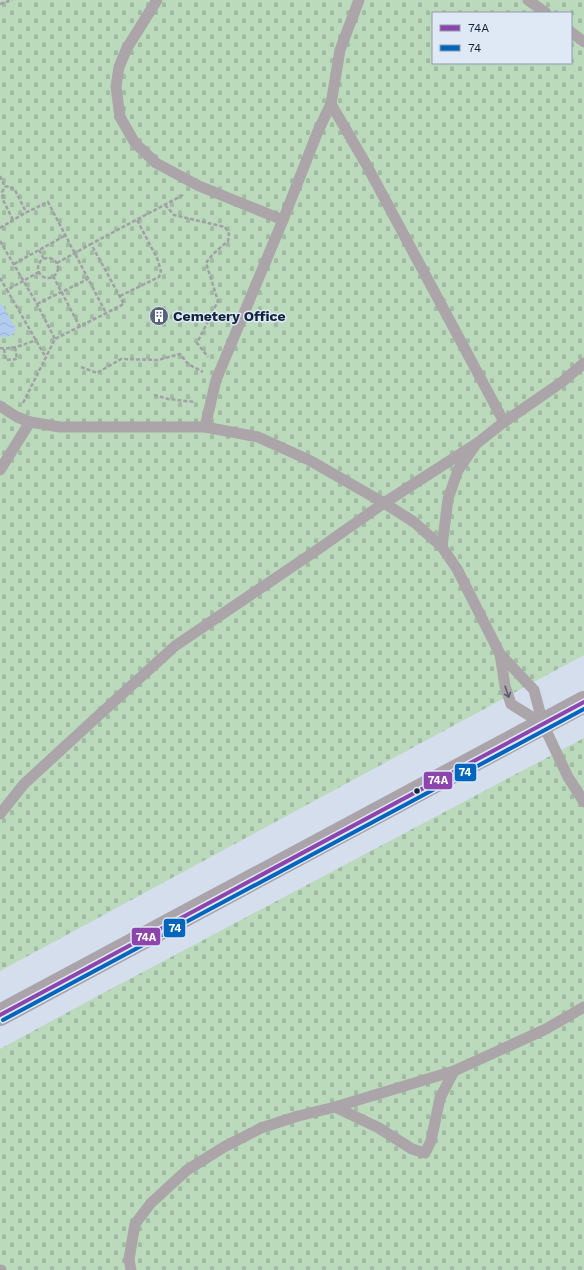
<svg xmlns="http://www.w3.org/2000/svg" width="584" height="1270" font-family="'Work Sans',sans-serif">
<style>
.cemetery{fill:url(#cemetery-stones);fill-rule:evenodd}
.water{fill:url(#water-waves)}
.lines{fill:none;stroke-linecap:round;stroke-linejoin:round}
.path{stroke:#a1a0a6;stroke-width:2.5;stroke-dasharray:4 2;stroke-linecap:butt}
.lane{stroke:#aba4a9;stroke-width:11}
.secondary{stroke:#aaa3aa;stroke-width:22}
.bus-1-casing{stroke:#dfe9f6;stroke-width:7}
.bus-2-casing{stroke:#dfe9f6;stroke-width:7}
.bus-1{stroke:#8e44ad;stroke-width:4}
.bus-2{stroke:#0065bd;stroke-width:4}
.oneway{stroke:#575e6d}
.bus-dot{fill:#12243c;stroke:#dfe9f6;stroke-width:1.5}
.labels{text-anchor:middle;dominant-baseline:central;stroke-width:3;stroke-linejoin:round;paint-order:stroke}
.poi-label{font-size:14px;font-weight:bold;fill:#12243c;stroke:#dfe9f6;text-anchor:start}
.line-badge{stroke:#dfe9f6;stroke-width:1.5}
.badge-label{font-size:11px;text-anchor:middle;font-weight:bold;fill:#fff}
</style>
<defs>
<pattern id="cemetery-stones" width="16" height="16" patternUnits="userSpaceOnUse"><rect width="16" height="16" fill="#bbdabb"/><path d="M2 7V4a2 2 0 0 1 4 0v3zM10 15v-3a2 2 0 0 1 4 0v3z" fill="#a0bba2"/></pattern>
<pattern id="water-waves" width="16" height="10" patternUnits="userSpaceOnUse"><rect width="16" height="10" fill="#b2ccf0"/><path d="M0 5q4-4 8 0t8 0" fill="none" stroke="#98afcf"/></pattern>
</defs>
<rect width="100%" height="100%" fill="#d4deec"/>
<g class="cemetery">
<path d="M 0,0 L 584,0 L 584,655 L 0,971 ZM 433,13 L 571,13 L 571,63 L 433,63 Z"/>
<polygon points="584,738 584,1270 0,1270 0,1049 105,992"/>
</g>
<path class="water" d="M 0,305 L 3,305 L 17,331 C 11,334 8,340 0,336 Z"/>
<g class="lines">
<g class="path">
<polyline points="0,4 12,0"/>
<polyline points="0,176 5,187"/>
<polyline points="165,205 174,215 225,227 229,234 228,241 213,254 206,263 218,301 197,343 208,357"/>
<polyline points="13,220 3,200 2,192 5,187 9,186 15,190 26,212"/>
<polyline points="0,228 25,213 48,202 106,313"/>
<polyline points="0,241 37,304 55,339"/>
<polyline points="39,250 44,259"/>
<circle cx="48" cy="268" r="10"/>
<polyline points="57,263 91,244"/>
<polyline points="14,264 66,235"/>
<polyline points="39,272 7,290 45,356"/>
<polyline points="53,276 80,327"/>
<polyline points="0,278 7,290"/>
<polyline points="120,296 159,277 161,271 157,258 137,220"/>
<polyline points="37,304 88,279"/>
<path d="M 0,348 C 12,350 25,344 36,340"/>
<polyline points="4,349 6,360 17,359 15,347"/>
<polyline points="81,367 97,373 121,359 158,360 180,354 188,364 203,372"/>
<polyline points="154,395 168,399 195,402"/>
<polyline points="23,403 55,339 124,304 91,244 183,195"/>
</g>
<g class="lane">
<polyline points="157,0 127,48 119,67 116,87 120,117 135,143 156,163 199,186 283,220"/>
<polyline points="528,0 546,13"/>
<polyline points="571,32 584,42"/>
<polyline points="331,104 366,164 504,422"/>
<polyline points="0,406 17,417 30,422 60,427 205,427 258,437 309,460 384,503 414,522 442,547"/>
<polyline points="205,427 216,380 283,220 318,131 331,104 340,50 359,0"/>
<polyline points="0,470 30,422"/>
<polyline points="500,654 534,690 543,724 568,777 584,802"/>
<polyline points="543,724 511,704 505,686 500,654 457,569 442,547 448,499 458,470 476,444 504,422 562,382 584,363"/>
<polyline points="0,814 24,784 98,716 175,646 317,550 384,503 476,444"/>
<polyline points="335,1107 379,1128 412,1149 425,1153 431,1141 440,1098 454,1071"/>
<polyline points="0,1270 1,1270"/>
<polyline points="131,1270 129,1259 135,1224 151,1203 187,1170 224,1147 261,1128 298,1116 335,1107 454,1071 546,1029 584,1007"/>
</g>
<polyline class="secondary" points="0,1015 584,702"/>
<g class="bus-1-casing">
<polyline id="bus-1" points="0,1015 584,702"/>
</g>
<g class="bus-2-casing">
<polyline id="bus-2" points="3,1020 584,709"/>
</g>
<use href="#bus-1" class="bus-1"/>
<use href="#bus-2" class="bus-2"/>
</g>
<defs><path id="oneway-shaft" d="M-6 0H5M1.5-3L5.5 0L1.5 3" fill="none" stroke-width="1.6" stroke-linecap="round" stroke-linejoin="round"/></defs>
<use class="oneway" href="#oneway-shaft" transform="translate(507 692) rotate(71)"/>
<defs>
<g id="building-disc" transform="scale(1)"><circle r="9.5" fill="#56657a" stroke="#dfe9f6"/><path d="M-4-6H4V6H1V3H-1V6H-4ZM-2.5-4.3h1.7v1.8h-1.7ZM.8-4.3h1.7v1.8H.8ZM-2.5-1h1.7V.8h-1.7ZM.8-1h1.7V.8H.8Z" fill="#fff"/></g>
</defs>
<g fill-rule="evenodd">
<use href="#building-disc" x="159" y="316"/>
</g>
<circle class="bus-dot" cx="417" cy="791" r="3.5"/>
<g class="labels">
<g class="poi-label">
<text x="173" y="316">Cemetery Office</text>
</g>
</g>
<g class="line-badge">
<rect x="454" y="763" width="23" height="19" rx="4" fill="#0065bd"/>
<rect x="423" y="771" width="30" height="19" rx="4" fill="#8e44ad"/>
<rect x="163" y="918" width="23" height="20" rx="4" fill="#0065bd"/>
<rect x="131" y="927" width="30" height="19" rx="4" fill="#8e44ad"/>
</g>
<g class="badge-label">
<text x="465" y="776">74</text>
<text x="438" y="784">74A</text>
<text x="175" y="932">74</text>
<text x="146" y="941">74A</text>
</g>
<rect x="432" y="12" width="140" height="52" fill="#dfe9f6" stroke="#8d9aac"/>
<rect x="440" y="25" width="20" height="6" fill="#8e44ad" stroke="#8d9aac"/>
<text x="468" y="32" font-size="12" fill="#12243c">74A</text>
<rect x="440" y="45" width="20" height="6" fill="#0065bd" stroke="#8d9aac"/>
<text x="468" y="52" font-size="12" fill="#12243c">74</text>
</svg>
